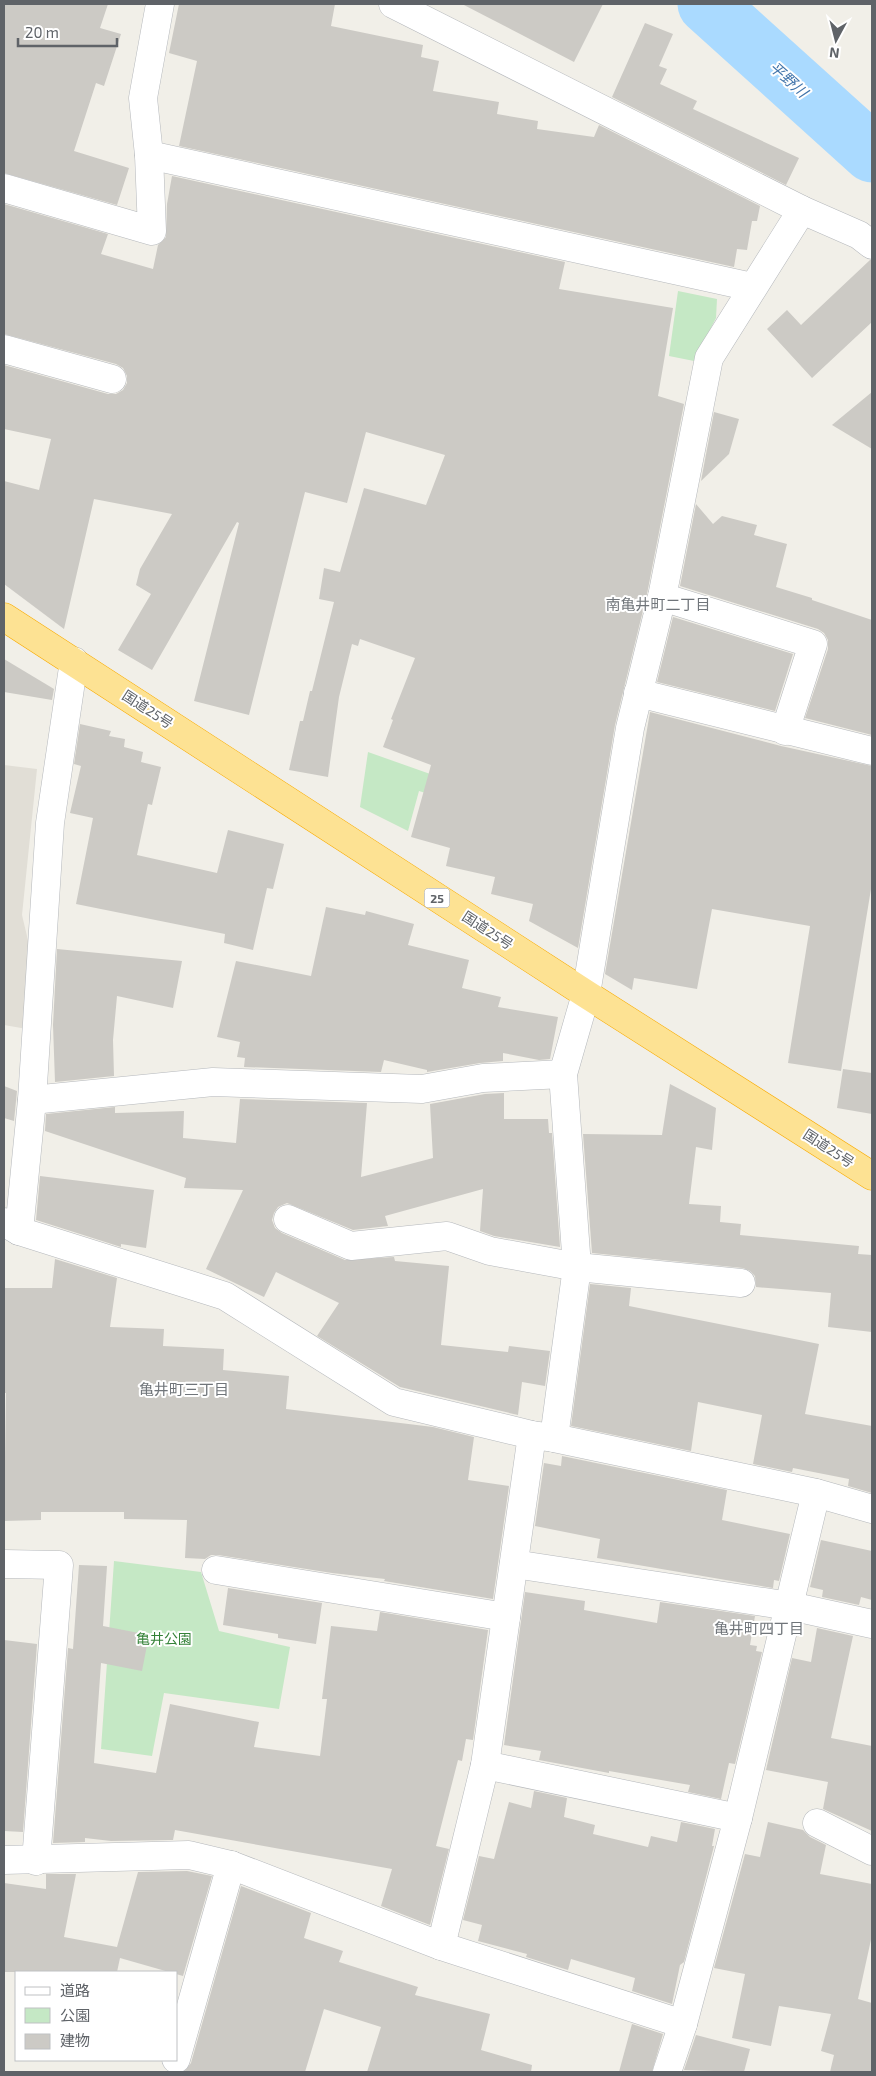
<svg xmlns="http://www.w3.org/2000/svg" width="876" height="2076" font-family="'Exo 2','Noto Sans JP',sans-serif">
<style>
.education{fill:#e1ded6}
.green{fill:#c5e8c5}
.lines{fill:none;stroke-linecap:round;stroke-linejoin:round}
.river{stroke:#aadaff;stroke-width:59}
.building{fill:#cccac5}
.minor-casing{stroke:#b5b8bc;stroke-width:29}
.highway-casing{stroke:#f9ab00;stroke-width:29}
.minor{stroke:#fff;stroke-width:28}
.highway{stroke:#fde293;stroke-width:28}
.labels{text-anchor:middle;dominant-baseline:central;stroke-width:4;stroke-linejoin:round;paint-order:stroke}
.shield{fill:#fff;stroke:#8f9295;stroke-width:1}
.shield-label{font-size:12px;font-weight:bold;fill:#5f6368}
.street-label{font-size:14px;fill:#5f6368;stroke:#fff}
.park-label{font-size:14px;fill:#348238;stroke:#fff}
.water-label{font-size:15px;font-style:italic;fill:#4174aa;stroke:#fff}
.neighbourhood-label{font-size:15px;fill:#70757a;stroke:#fff}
</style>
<rect width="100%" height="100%" fill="#f1efe8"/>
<polygon class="education" points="4,765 37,769 22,915 31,953 27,1029 4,1025"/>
<g class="green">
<polygon points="678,291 717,299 716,318 694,361 669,356"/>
<polygon points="368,752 450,781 445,799 419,791 408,831 360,807"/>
<polygon points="114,1561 201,1572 219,1631 290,1647 279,1709 164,1693 152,1756 101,1749"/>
</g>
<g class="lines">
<polyline class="river" points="707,4 872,153"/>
</g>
<g class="building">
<polygon points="4,4 108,4 100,28 121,34 104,86 96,83 74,151 129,168 117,205 4,173"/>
<polygon points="179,4 335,4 331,26 423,45 421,57 439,61 433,91 499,102 497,114 538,121 537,129 594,137 599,125 760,206 757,221 752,221 747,250 737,249 734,267 179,146 197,61 169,53"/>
<polygon points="462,4 603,4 574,62"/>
<polygon points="645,23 673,34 659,66 667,69 660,84 697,101 693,109 799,158 786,185 612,97"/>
<polygon points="172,176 565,262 559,289 673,308 658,396 684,404 647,594 615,725 578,948 529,921 533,904 491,894 495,877 446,866 450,848 411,837 431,765 383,747 393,720 391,719 415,658 360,639 358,646 352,644 339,697 328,777 289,770 300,721 303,721 310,691 312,691 334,602 319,599 324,568 340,572 364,488 426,505 445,455 366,432 347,503 305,492 249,715 194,701 239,523 237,522 152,670 118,650 151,594 136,585 140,569 172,514 94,499 64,629 4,584 4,481 39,490 51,439 4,429 4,365 108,394 116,394 123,390 127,383 127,376 123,368 116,364 4,334 4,204 108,234 101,254 153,269 158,245 166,237 167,204"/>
<polygon points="870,260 872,260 872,322 812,378 767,329 787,310 801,325"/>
<polygon points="872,392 872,449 832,425"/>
<polygon points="714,412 739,419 729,454 701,481"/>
<polygon points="696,504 713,524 722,516 757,525 754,535 787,544 776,587 812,598 812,600 872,620 872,735 805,718 828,649 828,640 824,633 818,629 680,586"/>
<polygon points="673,617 793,654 775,711 657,682"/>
<polygon points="4,659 54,689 52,700 4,692"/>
<polygon points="650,712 781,746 872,766 872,883 841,1071 788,1063 810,926 712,909 697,989 634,978 632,990 605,974"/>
<polygon points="80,724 111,731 109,736 125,739 124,747 143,752 141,762 161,767 152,805 148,804 137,855 217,873 228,830 284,844 273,889 267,888 253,950 224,943 225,934 76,904 93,818 70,813 81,766 74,764"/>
<polygon points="326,907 365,915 366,911 414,924 408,945 469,960 462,988 501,997 498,1007 558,1017 550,1059 539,1060 503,1053 503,1061 480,1063 427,1072 427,1070 384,1060 381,1072 244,1067 245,1058 237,1057 240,1042 217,1037 236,961 311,976"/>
<polygon points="57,949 182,961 173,1008 117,996 113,1040 114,1076 55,1082 53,1025"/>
<polygon points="843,1069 872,1073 872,1114 837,1108"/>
<polygon points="670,1084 716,1108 712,1150 696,1147 689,1204 721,1206 720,1222 741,1224 740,1235 859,1246 858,1254 872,1255 872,1332 828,1327 831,1293 756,1287 755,1276 750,1271 743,1268 592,1253 583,1134 662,1135"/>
<polygon points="4,1086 17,1091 14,1121 4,1118"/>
<polygon points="504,1093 504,1119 548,1119 549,1133 552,1133 560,1247 494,1236 480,1231 483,1189 385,1216 388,1226 353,1230 287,1203 278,1207 274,1213 272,1220 275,1228 282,1233 345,1260 394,1257 395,1261 449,1266 441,1345 508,1352 509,1346 550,1351 545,1386 522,1382 518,1415 400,1387 317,1336 339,1303 276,1272 264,1297 206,1269 243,1190 184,1188 186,1178 45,1131 46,1114 115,1107 115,1113 184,1111 183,1138 236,1143 240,1099 367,1103 361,1177 433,1158 430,1104 485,1094"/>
<polygon points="40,1176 154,1190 146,1248 121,1244 121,1247 36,1220"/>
<polygon points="55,1259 117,1278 110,1327 164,1329 163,1346 224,1349 223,1370 289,1376 286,1409 433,1427 474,1437 468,1480 509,1486 493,1599 384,1581 385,1579 332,1573 218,1555 211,1555 205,1559 185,1558 187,1520 124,1519 124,1512 41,1512 41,1520 4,1521 6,1393 4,1393 4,1288 52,1288"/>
<polygon points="590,1284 631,1288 629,1306 819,1344 805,1414 872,1426 872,1493 848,1486 849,1479 793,1468 792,1472 753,1464 762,1415 698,1402 691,1451 571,1426"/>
<polygon points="562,1456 727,1490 722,1520 790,1534 779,1581 774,1580 773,1588 597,1558 600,1539 535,1526 544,1463 561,1466"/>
<polygon points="821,1540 872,1551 872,1600 861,1597 859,1605 822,1597 823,1590 810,1587"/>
<polygon points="79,1565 107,1566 103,1626 149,1635 142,1671 101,1663 94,1763 156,1773 170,1704 259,1722 254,1747 320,1756 327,1699 322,1699 331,1626 377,1631 380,1612 488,1630 473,1740 466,1739 462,1761 458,1760 436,1846 449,1849 430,1925 381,1906 392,1869 175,1830 173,1840 111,1841 85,1838 85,1842 53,1843 68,1648 73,1649"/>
<polygon points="228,1588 322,1603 316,1644 278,1638 278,1634 223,1625"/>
<polygon points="525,1592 585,1601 584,1610 657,1623 660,1602 755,1616 750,1645 757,1646 756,1651 762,1652 735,1764 729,1763 721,1799 688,1792 690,1785 609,1771 609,1773 539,1760 541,1751 504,1745"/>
<polygon points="817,1628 853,1636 831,1738 872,1746 872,1831 823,1809 828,1782 766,1770 792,1658 811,1662"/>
<polygon points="4,1640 37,1644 23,1832 4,1831"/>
<polygon points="534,1791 567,1798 564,1817 595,1825 593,1834 648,1847 651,1836 677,1842 681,1822 715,1829 712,1846 714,1846 684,1962 680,1965 672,2004 632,1991 635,1978 571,1959 568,1970 526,1957 527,1954 478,1941 482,1925 463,1920 479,1856 494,1859 509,1802 531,1808"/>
<polygon points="768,1822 803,1830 810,1837 826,1845 820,1874 872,1884 872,1935 858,1999 872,2003 872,2072 830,2072 834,2055 821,2051 831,2014 779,2006 771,2046 732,2038 745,1974 714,1968 745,1854 760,1857"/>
<polygon points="187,1871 212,1876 183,1976 120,1958 117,1972 4,1972 4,1883 46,1889 46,1874 76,1874 64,1937 117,1947 138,1872"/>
<polygon points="241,1886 311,1913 304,1938 343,1951 339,1962 418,1987 415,1995 490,2014 481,2050 532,2065 531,2072 367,2072 381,2027 324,2009 305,2072 184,2072 191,2063"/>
<polygon points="632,2024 663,2034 652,2072 619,2072"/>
<polygon points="696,2035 750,2049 744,2072 684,2070"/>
</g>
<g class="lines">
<g class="minor-casing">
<g id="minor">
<polyline points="393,4 802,210 859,235 872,245"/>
<polyline points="149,155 752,287"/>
<polyline points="4,188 152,231 149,155 143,98 160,4"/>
<polyline points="4,349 112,379"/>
<polyline points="662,597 813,644 785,731"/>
<polyline points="638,693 872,751"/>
<polyline points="32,1100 213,1082 422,1089 483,1078 563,1074"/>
<polyline points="288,1219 351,1246 447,1236 490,1251 577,1267 741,1283"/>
<polyline points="4,1222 19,1231 225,1296 394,1402 532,1435 554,1438 816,1493 872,1509"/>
<polyline points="19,1231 32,1100 50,823 74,661"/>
<polyline points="554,1438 577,1267 563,1074 586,994 630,728 662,597 709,358 802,210"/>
<polyline points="4,1564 59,1565 36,1861"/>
<polyline points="514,1564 790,1606 872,1624"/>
<polyline points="216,1570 506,1617"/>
<polyline points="485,1765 738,1818"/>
<polyline points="817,1823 872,1851"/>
<polyline points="4,1860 189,1855 231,1865 441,1946 683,2024"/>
<polyline points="441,1946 485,1765 532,1435"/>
<polyline points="176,2059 231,1865"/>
<polyline points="667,2072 683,2024 738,1818 816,1493"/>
</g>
</g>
<g class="highway-casing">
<polyline id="highway" points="4,617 586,994 872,1176"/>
</g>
<use href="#minor" class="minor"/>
<use href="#highway" class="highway"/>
</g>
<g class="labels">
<rect class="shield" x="424.5" y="888.5" width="25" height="19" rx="4"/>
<g class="shield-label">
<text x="437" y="898">25</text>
</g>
<g class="street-label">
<text transform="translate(148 709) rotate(33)">国道25号</text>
<text transform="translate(488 930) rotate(33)">国道25号</text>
<text transform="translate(829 1148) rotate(33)">国道25号</text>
</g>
<g class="park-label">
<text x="164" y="1638">亀井公園</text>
</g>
<g class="water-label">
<text transform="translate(789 79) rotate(42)">平野川</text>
</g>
<g class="neighbourhood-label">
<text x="658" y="604">南亀井町二丁目</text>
<text x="184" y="1389">亀井町三丁目</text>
<text x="759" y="1628">亀井町四丁目</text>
</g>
</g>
<rect width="876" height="2076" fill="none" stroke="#5f6368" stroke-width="10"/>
<rect x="15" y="1971" width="162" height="90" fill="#ffffff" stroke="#bfc1c3"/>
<rect x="25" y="1987" width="25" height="8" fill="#ffffff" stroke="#bfc1c3"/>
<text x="60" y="1996" font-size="15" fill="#5f6368">道路</text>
<rect x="25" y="2008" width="25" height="15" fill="#c5e8c5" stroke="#bfc1c3"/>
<text x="60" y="2021" font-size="15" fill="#5f6368">公園</text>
<rect x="25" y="2034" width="25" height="15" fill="#cccac5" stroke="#bfc1c3"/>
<text x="60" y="2046" font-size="15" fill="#5f6368">建物</text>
<g transform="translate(836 40) rotate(187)" stroke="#ffffff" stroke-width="4" paint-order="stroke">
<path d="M0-4L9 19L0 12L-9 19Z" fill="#5f6368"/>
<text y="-8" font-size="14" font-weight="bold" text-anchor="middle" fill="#5f6368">N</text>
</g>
<path d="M18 38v8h99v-8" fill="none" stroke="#5f6368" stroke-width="2.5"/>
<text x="25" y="38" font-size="15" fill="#5f6368" stroke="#ffffff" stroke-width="4" paint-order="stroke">20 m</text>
</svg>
